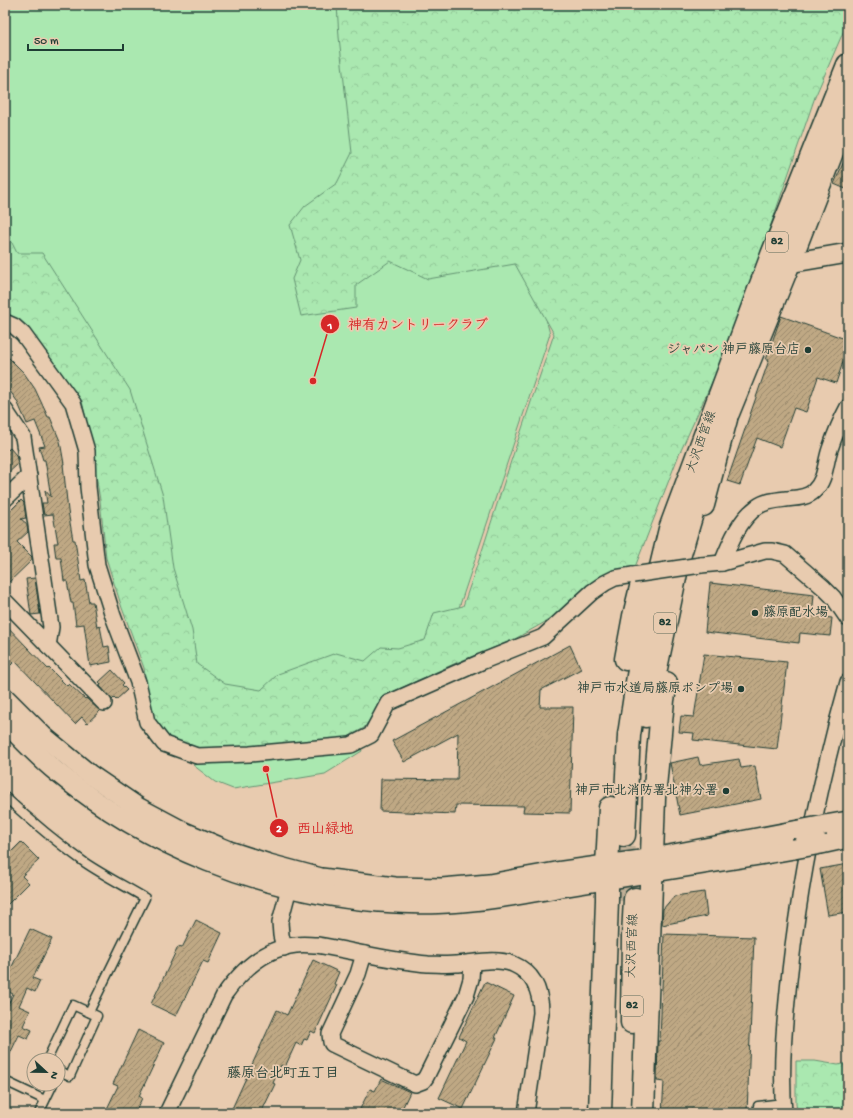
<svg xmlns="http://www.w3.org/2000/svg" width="853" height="1118" font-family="'Gochi Hand','Klee One',sans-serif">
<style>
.green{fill:#aae8b0;stroke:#649272}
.forest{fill:url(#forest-crowns);stroke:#649272}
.building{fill:url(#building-hatch);stroke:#1f3d34}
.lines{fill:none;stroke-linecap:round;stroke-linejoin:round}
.primary-tunnel{stroke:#c0af96;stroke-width:22;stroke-dasharray:22 11;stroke-linecap:butt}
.service-casing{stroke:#1f3d34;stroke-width:11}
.minor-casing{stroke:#1f3d34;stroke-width:18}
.tertiary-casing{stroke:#1f3d34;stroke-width:22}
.primary-casing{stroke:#1f3d34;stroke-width:25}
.service{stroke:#e8cbaf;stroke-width:8}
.minor{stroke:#e8cbaf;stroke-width:15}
.tertiary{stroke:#e8cbaf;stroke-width:19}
.primary{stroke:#e8cbaf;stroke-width:22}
.minor-bridge-casing{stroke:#1f3d34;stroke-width:18;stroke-linecap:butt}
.tertiary-bridge-casing{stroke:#1f3d34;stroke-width:22;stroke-linecap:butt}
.minor-bridge{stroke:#e8cbaf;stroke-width:15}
.tertiary-bridge{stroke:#e8cbaf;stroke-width:19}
.poi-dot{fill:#1f3d34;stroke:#e8cbaf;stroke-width:1.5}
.labels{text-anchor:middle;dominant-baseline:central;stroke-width:3.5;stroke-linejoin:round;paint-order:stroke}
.shield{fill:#e8cbaf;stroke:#5b6859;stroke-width:1}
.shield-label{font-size:12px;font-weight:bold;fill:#1f3d34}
.poi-label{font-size:13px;font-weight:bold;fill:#1f3d34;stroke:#e8cbaf;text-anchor:end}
.street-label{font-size:13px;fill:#1f3d34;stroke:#e8cbaf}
.neighbourhood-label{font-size:14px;font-weight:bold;fill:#1f3d34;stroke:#e8cbaf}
.leader{fill:none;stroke:#d62828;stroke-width:1.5}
.callout-dot{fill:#d62828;stroke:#e8cbaf;stroke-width:1.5}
.mark-label{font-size:12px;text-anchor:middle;font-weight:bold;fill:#fff}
.callout-label{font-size:14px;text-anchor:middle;font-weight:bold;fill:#d62828;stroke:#e8cbaf;stroke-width:3.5;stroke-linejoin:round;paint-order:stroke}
</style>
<defs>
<pattern id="forest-crowns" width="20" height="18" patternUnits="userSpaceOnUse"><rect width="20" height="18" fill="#aae8b0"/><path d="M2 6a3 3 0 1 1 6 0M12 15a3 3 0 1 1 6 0" fill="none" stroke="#92c898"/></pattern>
<pattern id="building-hatch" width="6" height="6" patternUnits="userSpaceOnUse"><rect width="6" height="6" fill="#bfa884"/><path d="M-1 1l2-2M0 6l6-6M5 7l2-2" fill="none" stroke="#9b8a6d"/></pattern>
</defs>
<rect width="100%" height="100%" fill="#e8cbaf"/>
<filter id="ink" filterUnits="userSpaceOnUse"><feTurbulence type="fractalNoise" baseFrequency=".025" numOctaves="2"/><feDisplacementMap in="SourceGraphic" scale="8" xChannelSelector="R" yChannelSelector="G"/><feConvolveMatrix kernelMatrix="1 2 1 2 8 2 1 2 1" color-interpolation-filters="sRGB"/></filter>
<g filter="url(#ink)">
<g class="green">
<polygon points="5,5 387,5 512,191 550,334 438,671 195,723 124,429 5,245"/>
<polygon points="359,743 362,751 325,774 233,789 215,782 193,765 209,760"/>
</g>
<g class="forest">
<polygon points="337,5 848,5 848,21 815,97 756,268 722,360 678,457 635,567 603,577 554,617 513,640 456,663 388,694 364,728 348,737 313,742 198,751 168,740 150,717 144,668 122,608 106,558 100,500 90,438 82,401 57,369 5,316 5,229 17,253 42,253 130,390 163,496 173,568 192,630 197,664 225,684 261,690 278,674 336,653 365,661 381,647 398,648 425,640 434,613 463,606 481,554 511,461 554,334 515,264 428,279 390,261 356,285 356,308 301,316 292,279 300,260 290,225 305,206 337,183 352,153 339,37"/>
<polygon points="796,1061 815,1061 838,1065 848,1063 848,1113 797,1113 796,1103"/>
</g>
<g class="building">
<polygon points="848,152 848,190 834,184"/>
<polygon points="781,316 848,340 848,347 836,383 818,377 806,412 794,408 780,447 757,438 740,485 727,481 769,360 766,360"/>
<polygon points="5,354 24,373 35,389 48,417 50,417 60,441 64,464 63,464 68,511 73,540 75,540 81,581 85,580 89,602 93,602 97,627 100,626 104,647 109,646 111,662 90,666 84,624 76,625 73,603 71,603 67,581 64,581 61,558 56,558 54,543 58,543 53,514 44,515 42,503 47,503 45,490 51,497 45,460 43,460 39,447 45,446 35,421 27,424 17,401 5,384"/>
<polygon points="5,446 8,450 10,448 16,455 18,464 5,476"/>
<polygon points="21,500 24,503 26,518 21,519 27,524 28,532 17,542 32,557 32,560 5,586 5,508 8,507 11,510"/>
<polygon points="35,578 40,614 31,615 26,579"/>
<polygon points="710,583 814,595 812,616 832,618 830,636 800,633 799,643 705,632"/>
<polygon points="5,624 48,669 49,668 67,686 69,684 85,699 86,698 100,711 87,723 82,717 75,724 15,661 11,665 5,659"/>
<polygon points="570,645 581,669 541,690 540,707 573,707 570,813 523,812 524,806 456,805 455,814 380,811 381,779 457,780 458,733 404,762 392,741"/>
<polygon points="704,654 787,662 777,749 693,740 694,733 679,732 681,716 694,717"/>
<polygon points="112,670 124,683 122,685 127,690 116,700 114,698 112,700 100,686 101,684 99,682"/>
<polygon points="698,757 700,765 739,759 741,768 755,766 761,799 680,815 670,763"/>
<polygon points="21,842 39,860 22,876 29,883 5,907 5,858"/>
<polygon points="848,864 848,912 828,915 820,869"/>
<polygon points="704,892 707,916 662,925 663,909 674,896"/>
<polygon points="196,920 222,933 208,963 203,961 176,1016 151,1004 178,947 182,948"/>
<polygon points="30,929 52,939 33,978 40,981 35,992 27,988 19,1006 30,1011 23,1026 32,1030 28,1039 19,1035 5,1064 5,1011 13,994 5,990 5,981"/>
<polygon points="664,934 754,937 747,1113 662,1113 664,1082 657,1081 658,1041 660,1041"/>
<polygon points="313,960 339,972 334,984 337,985 315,1033 311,1031 307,1040 304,1039 301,1046 296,1043 285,1067 281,1065 273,1083 275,1084 261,1113 230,1113 277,1010 287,1015"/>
<polygon points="485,982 514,996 495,1038 497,1038 463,1109 439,1098 466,1041 459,1037"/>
<polygon points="138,1030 164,1043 139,1096 142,1098 135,1113 105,1113 118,1086 113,1084"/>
<polygon points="381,1079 410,1092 400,1113 358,1113 370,1089 375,1091"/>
</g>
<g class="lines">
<polyline class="primary-tunnel" points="622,901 624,835"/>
<g class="service-casing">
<g id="service">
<path d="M 5,797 C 30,820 56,842 84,862 C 103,875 125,886 145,898 L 89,1012"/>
<polyline points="47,1060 73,1005 97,1016 70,1076 58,1070"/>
<polyline points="5,1081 45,1100"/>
<polyline points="39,1113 53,1084"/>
<polyline points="757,1113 758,1106 783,1103"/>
</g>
</g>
<g class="minor-casing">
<g id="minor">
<polyline points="5,322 14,326 23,334 73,403 87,451 88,487 97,565 113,616 138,682 147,722 164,744 197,756 250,754 351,745 371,735 388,703 481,662 543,637 592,592 605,583 615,578 633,575"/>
<polyline points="5,410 23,437 51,627 48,646"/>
<polyline points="5,499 29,476"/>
<path d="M 722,563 C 730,543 739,520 757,507 C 765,501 777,500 786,499 C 796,498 807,498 814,491 C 826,480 825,463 830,449 C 835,434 841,420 848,407"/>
<polyline points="701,565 722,563 765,551 772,551 785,554 824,588 833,597 848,619"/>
<polyline points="5,601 104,703"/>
<polyline points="284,948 281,935 280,922 289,888"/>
<polyline points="364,954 358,974 330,1034 331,1042 332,1044 415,1084 423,1081 426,1077 466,996 471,979 472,963"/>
<path d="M 167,1113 L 224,995 C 241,971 264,948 296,945 C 303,944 310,945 317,945 C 354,951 391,961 428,964 C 437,964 447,965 456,964 C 474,963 495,957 513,964 C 534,973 541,992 541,1013 L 526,1113"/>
<path d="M 784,1113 C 780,1065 785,1018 790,971 C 801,873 821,777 848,682"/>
</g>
</g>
<g class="tertiary-casing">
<g id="tertiary">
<polyline points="777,258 789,263 848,253"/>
<polyline points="5,698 43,736 89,774 139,808 184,832 229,851 269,864 321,878 395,887 442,888 489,884 556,872 648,859 799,830"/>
<path d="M 5,722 C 22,739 38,757 57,772 C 148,847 261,892 379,902 C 401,903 424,905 447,903 C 487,901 528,893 568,886 C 644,874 719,862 794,849"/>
<polyline points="825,825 848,821"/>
<polyline points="821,844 848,838"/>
</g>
</g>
<g class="primary-casing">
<g id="primary">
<polyline points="728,413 789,263 848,111"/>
<polyline points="703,505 726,419"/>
<polyline points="626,659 634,616 642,583"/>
<polyline points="646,716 680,554 700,486"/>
<polyline points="624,835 629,735 638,676 653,600 670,529 772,255 848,65"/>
<polyline points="632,1022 633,936 635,899"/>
<polyline points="600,1113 607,900 607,866 610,808"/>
<polyline points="643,1113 654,798 663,700 666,683"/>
</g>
</g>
<use href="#service" class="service"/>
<use href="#minor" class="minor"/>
<use href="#tertiary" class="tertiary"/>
<use href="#primary" class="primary"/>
<g class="minor-bridge-casing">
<polyline id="minor-bridge" points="633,575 701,565"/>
</g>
<g class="tertiary-bridge-casing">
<g id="tertiary-bridge">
<polyline points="799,830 825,825"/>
<polyline points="794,849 821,844"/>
</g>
</g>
<use href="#minor-bridge" class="minor-bridge"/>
<use href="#tertiary-bridge" class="tertiary-bridge"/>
</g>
</g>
<g class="poi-dot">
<circle cx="808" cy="350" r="4"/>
<circle cx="755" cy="613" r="4"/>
<circle cx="741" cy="689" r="4"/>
<circle cx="726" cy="791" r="4"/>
</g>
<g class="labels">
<g class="shield">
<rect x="766" y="232" width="22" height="20" rx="3"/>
<rect x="654" y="613" width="22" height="20" rx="3"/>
<rect x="621" y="996" width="22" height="20" rx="3"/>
</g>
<g class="shield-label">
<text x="777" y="242">82</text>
<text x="665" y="623">82</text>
<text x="632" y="1006">82</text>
</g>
<g class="poi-label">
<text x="800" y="350">ジャパン 神戸藤原台店</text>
<text x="763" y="613" text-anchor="start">藤原配水場</text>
<text x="733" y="689">神戸市水道局藤原ポンプ場</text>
<text x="718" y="791">神戸市北消防署北神分署</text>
</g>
<g class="street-label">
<text transform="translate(702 442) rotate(-70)">大沢西宮線</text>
<text transform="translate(633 946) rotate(-88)">大沢西宮線</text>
</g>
<g class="neighbourhood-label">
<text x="283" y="1074">藤原台北町五丁目</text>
</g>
</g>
<path class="leader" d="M313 381L330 324M266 769L279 828"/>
<g class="callout-dot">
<circle cx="313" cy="381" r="4"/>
<circle cx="266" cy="769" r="4"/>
<circle cx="330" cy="324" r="10"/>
<circle cx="279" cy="828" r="10"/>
</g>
<g class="mark-label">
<text x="330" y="329">1</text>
<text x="279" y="832">2</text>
</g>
<g class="callout-label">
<text x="418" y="329">神有カントリークラブ</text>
<text x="325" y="833">西山緑地</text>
</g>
<rect width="853" height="1118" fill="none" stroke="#e8cbaf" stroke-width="20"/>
<rect x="10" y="10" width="833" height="1098" fill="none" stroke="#1f3d34" stroke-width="1.5" filter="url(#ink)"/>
<g transform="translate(46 1072) rotate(112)"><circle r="19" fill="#e8cbaf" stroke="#98927e"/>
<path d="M0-3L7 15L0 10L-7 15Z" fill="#1f3d34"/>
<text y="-6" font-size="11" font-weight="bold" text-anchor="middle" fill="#1f3d34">N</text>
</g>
<path d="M28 44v6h95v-6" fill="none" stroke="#1f3d34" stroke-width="2"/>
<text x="34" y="44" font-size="12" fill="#1f3d34" stroke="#e8cbaf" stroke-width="3" paint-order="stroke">50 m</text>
</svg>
